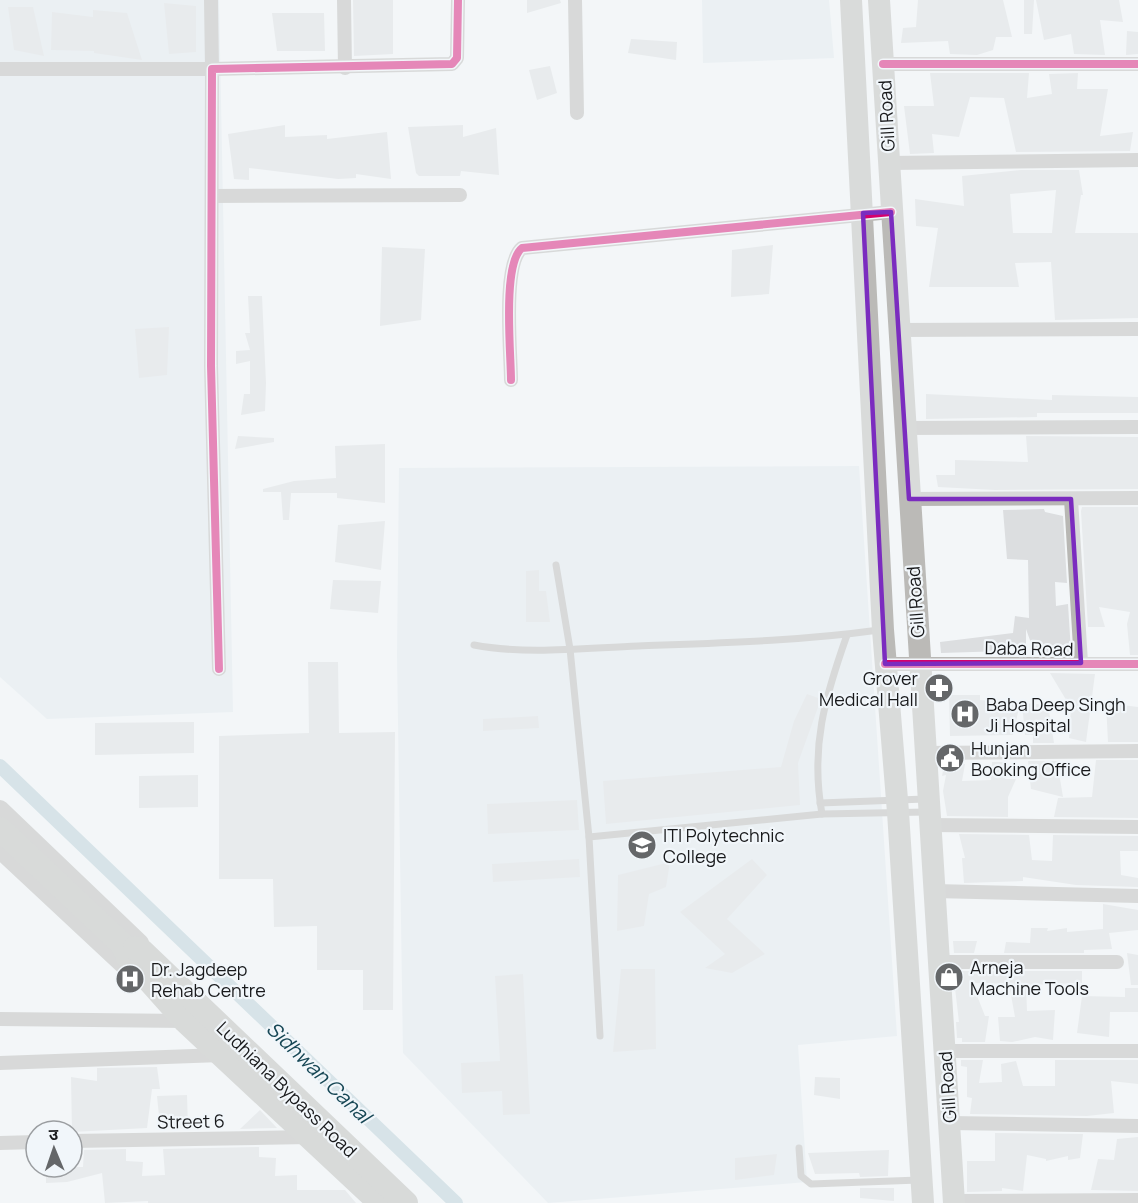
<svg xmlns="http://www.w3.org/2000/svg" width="1138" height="1203" font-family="Manrope,'Noto Sans Devanagari',sans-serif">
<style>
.built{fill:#e2e9ee}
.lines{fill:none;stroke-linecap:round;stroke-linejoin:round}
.canal{stroke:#b5cdd6;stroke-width:14}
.building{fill:#dcdee0;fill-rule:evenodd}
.service{stroke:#b8b7b4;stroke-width:7}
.minor{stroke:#b8b7b4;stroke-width:14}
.tertiary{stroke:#b8b7b4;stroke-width:18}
.primary{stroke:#bbbab7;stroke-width:22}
.trunk{stroke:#b8b8b4;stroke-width:24}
.cycleway-casing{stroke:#f1f6fa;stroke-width:11}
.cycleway{stroke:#d6006c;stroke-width:8}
.marked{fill:none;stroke:#7b2cbf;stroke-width:4.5;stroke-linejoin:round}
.labels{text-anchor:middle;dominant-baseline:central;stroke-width:4.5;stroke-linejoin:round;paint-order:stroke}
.street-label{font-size:18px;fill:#191a1c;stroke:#f1f6fa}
.poi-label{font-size:18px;fill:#191a1c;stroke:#f1f6fa;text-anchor:start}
.water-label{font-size:20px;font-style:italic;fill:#174755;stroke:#f1f6fa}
</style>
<rect width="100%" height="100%" fill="#f3f6f8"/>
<g class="built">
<polygon points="0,0 219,0 233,712 47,719 0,677"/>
<polygon points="702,0 829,0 834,58 703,63"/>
<polygon points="859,466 897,1036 798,1045 807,1182 548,1203 403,1053 397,655 399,468"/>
</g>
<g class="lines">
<polyline class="canal" points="0,766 456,1203"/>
</g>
<g class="building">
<polygon points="353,0 393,0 393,54 354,56"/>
<polygon points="527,0 560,0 561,3 527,13"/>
<polygon points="918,0 1003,0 1012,37 996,37 993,50 977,55 950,54 948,41 901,43 903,28 916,27"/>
<polygon points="1024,0 1034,0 1032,34 1024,34"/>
<polygon points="1036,0 1119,0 1123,22 1100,20 1105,55 1074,54 1071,34 1044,40"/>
<polygon points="164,3 196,6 196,52 169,54"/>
<polygon points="8,7 33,7 44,56 14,50"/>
<polygon points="93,10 127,13 142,60 94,53 94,51 51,50 52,12 93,17"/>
<polygon points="272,13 324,13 325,51 277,51"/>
<polygon points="1127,31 1138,32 1138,54 1126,55"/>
<polygon points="631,39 677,42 676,60 628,53"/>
<polygon points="550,66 557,93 537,100 529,70"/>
<polygon points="930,73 1029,73 1027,98 1052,94 1049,74 1078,73 1077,89 1108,89 1100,136 1133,132 1130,151 1016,152 1004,98 970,97 959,137 932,134 934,153 910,154 904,106 934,106"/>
<polygon points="285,125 285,137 327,135 327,139 387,132 391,179 356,174 356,178 338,179 249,168 249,180 234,179 228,134"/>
<polygon points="463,125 463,137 496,128 499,175 461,171 460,176 419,176 416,173 408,127"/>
<path d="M 1021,170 L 1079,170 L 1083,195 L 1081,195 L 1075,233 L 1138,233 L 1138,318 L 1055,320 L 1051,262 L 1015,263 L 1019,287 L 929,287 L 938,228 L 916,226 L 915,199 L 964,206 L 962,176 ZM 1056,190 L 1052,233 L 1013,233 L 1010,194 Z"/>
<polygon points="773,245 769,294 731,297 732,250"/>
<polygon points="382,247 425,249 421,320 380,326"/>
<polygon points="248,296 262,296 266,383 265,411 241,415 244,394 250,394 250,361 236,364 236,351 250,350 245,333 250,333"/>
<polygon points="169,327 167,375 139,378 135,329"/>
<polygon points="926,394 1052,400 1052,395 1138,397 1138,413 1037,413 1037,417 926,419"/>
<polygon points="238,436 274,438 274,442 235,449"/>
<polygon points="1026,436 1138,437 1138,489 995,490 938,487 936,475 955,475 955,460 1028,462"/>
<polygon points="385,444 385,503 337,498 337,493 291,493 289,520 283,520 281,492 263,492 263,489 294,481 336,478 335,446"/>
<polygon points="1138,507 1138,655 1130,655 1127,624 1130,612 1099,607 1105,627 1088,627 1081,511 1082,507"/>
<polygon points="1044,509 1045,512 1063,516 1067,583 1055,582 1056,606 1068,604 1071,652 1039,654 1031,643 1026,629 1026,647 1005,648 1005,651 941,653 940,642 1013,633 1015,616 1029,618 1028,560 1007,559 1003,510"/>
<polygon points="385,521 381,570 335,562 338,525"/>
<polygon points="539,570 539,591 546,591 550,622 526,622 526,571"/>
<polygon points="333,580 381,581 378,613 330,609"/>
<polygon points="308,662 338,662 339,733 395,732 393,1010 363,1010 363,970 317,970 317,926 274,927 273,879 219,879 219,736 309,733"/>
<polygon points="1050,673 1095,674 1086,742 1069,738 1071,708"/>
<polygon points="807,694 821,699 798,763 800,805 606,824 603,781 781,767 794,721"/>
<polygon points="949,695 980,695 980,700 1020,703 1013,735 950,736"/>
<polygon points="1022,703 1048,705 1054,743 1033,743 1033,735 1025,735"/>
<polygon points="1106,703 1138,707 1138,742 1108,742"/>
<polygon points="538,716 539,728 483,731 483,719"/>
<polygon points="194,722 194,753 95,755 95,723"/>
<polygon points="1096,760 1138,760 1138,818 1054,817 1058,798 1092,797"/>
<polygon points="1028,761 1057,761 1063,797 1031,789"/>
<polygon points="992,762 1008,762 1005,779 1016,779 1008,797 1008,817 947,816 943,791 946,775 942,776 944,765 965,764 962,781 991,780"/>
<polygon points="198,775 198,807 139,808 139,776"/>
<polygon points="577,800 579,830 488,834 487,804"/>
<polygon points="959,834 1029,835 1032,860 1052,861 1053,835 1138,836 1138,851 1120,851 1121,875 1138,878 1138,887 1076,885 1023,877 1023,881 964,883 962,858 965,858"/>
<polygon points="579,859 580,877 493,882 492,864"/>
<polygon points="752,859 767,875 727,919 765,954 732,973 705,968 725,954 680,912"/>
<polygon points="670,862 666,887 649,894 644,926 617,931 618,875"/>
<polygon points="1103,904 1138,910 1138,930 1109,933 1112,949 1084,950 1084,953 1004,953 1006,942 1030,943 1031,928 1048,928 1047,931 1067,928 1067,932 1103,929"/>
<polygon points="953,941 977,941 974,953 954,953"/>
<polygon points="1127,953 1138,955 1138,985 1131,985"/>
<polygon points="621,969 655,969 656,1049 613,1052"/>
<polygon points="953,971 1082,971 1082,983 1026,985 1027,1011 1055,1010 1053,1040 1035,1037 1012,1042 1000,1041 998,1017 1015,1017 1009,984 972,983 985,1016 989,1016 985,1042 962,1042 962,1038 957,1038 956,1022 959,1022"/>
<polygon points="523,974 530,1114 503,1115 502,1091 462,1093 461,1063 500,1061 495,976"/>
<polygon points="1125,988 1138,988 1138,1012 1110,1012 1109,1037 1077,1033 1082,996 1125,997"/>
<polygon points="961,1060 983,1060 979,1083 1002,1082 1001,1064 1016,1061 1023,1086 1055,1086 1055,1060 1138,1060 1138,1084 1111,1081 1114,1113 1087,1116 970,1114 972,1098 967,1097 967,1067 961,1066"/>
<polygon points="157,1067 160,1089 152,1089 147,1128 72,1132 71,1077 97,1081 97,1068"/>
<polygon points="815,1077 840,1078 840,1099 814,1095"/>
<polygon points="187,1095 188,1129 160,1126 157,1096"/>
<polygon points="260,1110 277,1128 240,1129"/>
<polygon points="995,1133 1083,1134 1080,1158 1068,1160 1068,1156 1046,1161 1046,1159 1027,1155 1023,1191 1002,1188 1002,1191 967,1192 967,1161 995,1161"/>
<polygon points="1138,1137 1138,1191 1091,1190 1098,1159 1114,1160 1117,1139"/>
<polygon points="259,1147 259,1157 276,1158 275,1176 297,1175 297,1190 345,1190 356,1203 148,1203 148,1201 105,1203 102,1173 67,1182 46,1183 46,1167 83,1167 84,1150 126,1149 126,1161 143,1162 142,1176 165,1175 163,1149"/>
<polygon points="889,1150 888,1176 860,1177 859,1173 815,1174 808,1153"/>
<polygon points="777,1154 774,1175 735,1180 735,1158"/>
<polygon points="860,1188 894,1188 894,1201 860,1198"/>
</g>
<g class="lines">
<g class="service">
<polyline points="556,565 570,649 589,837"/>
<path d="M 474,645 C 527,655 585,648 638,646 C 718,643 800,641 879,630"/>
<polyline points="820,803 925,799"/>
<path d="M 822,814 C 810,747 825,697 847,635"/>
<polyline points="600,1036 589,837 822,814 926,812"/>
<polyline points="799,1148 801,1176 811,1184 919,1180"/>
</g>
<g class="minor">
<polyline points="344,0 345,68"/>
<polyline points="575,0 577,113"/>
<polyline points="883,64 1138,64"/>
<polyline points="0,69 212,69 211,0"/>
<polyline points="889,163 1138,160"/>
<polyline points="212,196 460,195"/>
<polyline points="898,330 1138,329"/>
<path d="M 511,380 C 511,354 502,264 522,248 L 891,212"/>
<polyline points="904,428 1138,427"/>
<polyline points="909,499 1138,498"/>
<polyline points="1071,499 1081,663"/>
<polyline points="885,664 1138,664"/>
<polyline points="219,669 211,366 212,69 452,64 457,58 458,0"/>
<polyline points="925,753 1138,751"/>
<polyline points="929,825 1138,827"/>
<polyline points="934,891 1138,896"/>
<polyline points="939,962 1117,962"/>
<polyline points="0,1019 185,1021"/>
<polyline points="944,1051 1138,1051"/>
<polyline points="0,1063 221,1055"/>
<polyline points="949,1123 1138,1126"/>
<polyline points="72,1141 309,1137"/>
<polyline points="0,1143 36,1142"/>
<polyline points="953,1201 1138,1200"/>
</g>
<g class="tertiary">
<polyline points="0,809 140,943 142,951"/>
<polyline points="0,850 135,976"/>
</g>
<g class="primary">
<polyline points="851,0 883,630 898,812 923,1203"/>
<polyline points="879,0 954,1203"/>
</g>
<g class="trunk">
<polyline points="0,829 122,944 128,957 185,1021 380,1203"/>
<polyline points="135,948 142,951 406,1203"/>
</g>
<g class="cycleway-casing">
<g id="cycleway">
<polyline points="883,64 1138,64"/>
<path d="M 511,380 C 511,354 502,264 522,248 L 891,212"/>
<polyline points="885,664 1138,664"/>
<polyline points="219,669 211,366 212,69 452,64 457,58 458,0"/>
</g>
</g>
<use href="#cycleway" class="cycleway"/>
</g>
<path d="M0 0H1138V1203H0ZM 891,212 L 909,499 L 1071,499 L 1081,663 L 885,664 L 863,213 Z" fill="#f3f6f8" fill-opacity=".55" fill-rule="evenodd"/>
<path class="marked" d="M 891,212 L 909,499 L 1071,499 L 1081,663 L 885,664 L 863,213 Z"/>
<defs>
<g id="pharmacy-disc" transform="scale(1.5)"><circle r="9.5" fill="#656769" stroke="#f1f6fa"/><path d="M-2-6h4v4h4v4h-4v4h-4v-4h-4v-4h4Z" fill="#fff"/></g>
<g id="hospital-disc" transform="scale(1.5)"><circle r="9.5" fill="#656769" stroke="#f1f6fa"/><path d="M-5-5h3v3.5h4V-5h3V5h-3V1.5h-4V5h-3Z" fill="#fff"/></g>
<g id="civic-disc" transform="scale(1.5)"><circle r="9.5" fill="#656769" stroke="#f1f6fa"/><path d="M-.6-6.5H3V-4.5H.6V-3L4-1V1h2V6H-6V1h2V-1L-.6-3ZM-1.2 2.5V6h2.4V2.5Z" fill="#fff"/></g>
<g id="university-disc" transform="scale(1.5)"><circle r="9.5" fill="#656769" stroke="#f1f6fa"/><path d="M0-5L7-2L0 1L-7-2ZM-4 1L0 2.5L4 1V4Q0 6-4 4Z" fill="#fff"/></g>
<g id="shop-disc" transform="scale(1.5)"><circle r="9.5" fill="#656769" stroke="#f1f6fa"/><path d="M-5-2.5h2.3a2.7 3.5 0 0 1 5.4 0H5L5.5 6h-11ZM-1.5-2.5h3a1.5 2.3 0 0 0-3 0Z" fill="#fff"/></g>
</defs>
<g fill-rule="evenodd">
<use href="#pharmacy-disc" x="939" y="688"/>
<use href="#hospital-disc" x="965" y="714"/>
<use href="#civic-disc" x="950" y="758"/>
<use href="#university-disc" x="642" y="845"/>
<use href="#shop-disc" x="949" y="977"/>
<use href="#hospital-disc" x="130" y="979"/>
</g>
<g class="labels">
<g class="street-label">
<text transform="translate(886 116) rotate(-93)">Gill Road</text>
<text transform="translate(915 602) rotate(-94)">Gill Road</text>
<text transform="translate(1029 648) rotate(1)">Daba Road</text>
<text transform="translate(947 1087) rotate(-94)">Gill Road</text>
<text transform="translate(287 1089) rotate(44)">Ludhiana Bypass Road</text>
<text transform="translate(191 1121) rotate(-1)">Street 6</text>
</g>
<g class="poi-label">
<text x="918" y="678" text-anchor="end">Grover<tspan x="918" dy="21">Medical Hall</tspan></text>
<text x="986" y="704">Baba Deep Singh<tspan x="986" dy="21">Ji Hospital</tspan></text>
<text x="971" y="748">Hunjan<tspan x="971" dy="21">Booking Office</tspan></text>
<text x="663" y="835">ITI Polytechnic<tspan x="663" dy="21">College</tspan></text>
<text x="970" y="967">Arneja<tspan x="970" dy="21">Machine Tools</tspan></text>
<text x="151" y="969">Dr. Jagdeep<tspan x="151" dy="21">Rehab Centre</tspan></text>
</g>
<g class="water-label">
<text transform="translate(319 1072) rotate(44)">Sidhwan Canal</text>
</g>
</g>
<g transform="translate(54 1149) rotate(358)"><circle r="28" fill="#f1f6fa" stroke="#9b9ea1" stroke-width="1.5"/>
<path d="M0-4.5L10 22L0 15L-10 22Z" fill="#656769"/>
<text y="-9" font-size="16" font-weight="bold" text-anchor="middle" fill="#191a1c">उ</text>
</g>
</svg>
